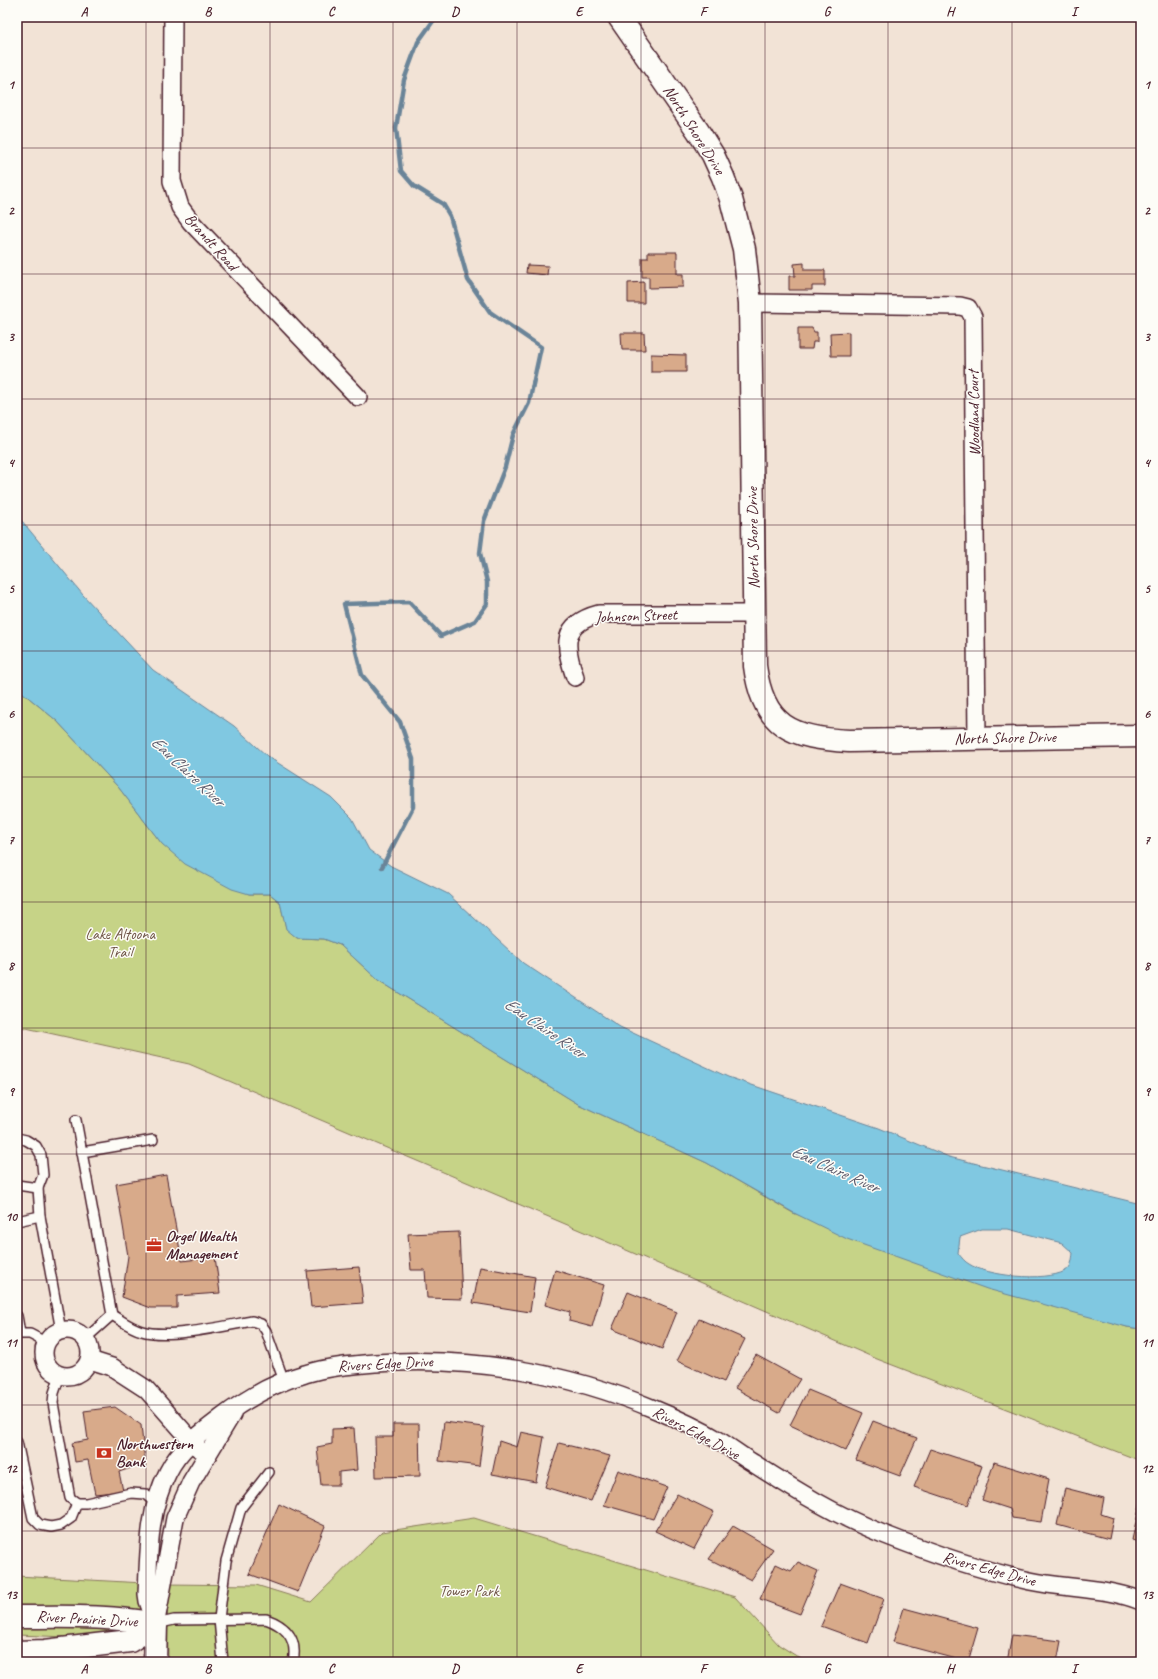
<svg xmlns="http://www.w3.org/2000/svg" width="1158" height="1679" font-family="Caveat,sans-serif">
<style>
.green{fill:#c6d387;stroke:#887959}
.water{fill:#80c8e1;stroke:#6a8498;fill-rule:evenodd}
.lines{fill:none;stroke-linecap:round;stroke-linejoin:round}
.stream{stroke:#6a8498;stroke-width:4.5}
.building{fill:#d8aa8a;stroke:#4a1f2b}
.lane-casing{stroke:#4a1f2b;stroke-width:12}
.street-casing{stroke:#4a1f2b;stroke-width:20}
.secondary-casing{stroke:#4a1f2b;stroke-width:25}
.lane{stroke:#fdfcf7;stroke-width:9}
.street{stroke:#fdfcf7;stroke-width:17}
.secondary{stroke:#fdfcf7;stroke-width:22}
.grid{fill:none;stroke:#4a1f2b;stroke-width:1;stroke-opacity:0.55}
.labels{text-anchor:middle;dominant-baseline:central;stroke-width:3;stroke-linejoin:round;paint-order:stroke}
.street-label{font-size:16px;fill:#4a1f2b;stroke:#fdfcf7}
.park-label{font-size:16px;fill:#6f5547;stroke:#fdfcf7}
.poi-label{font-size:16px;font-weight:bold;fill:#4a1f2b;stroke:#fdfcf7;text-anchor:start}
.water-label{font-size:17px;font-style:italic;fill:#5d5a6b;stroke:#fdfcf7}
.neatline{fill:none;stroke:#4a1f2b;stroke-width:1.5}
.grid-label{font-size:13px;text-anchor:middle;font-weight:bold;fill:#4a1f2b}
</style>
<rect width="100%" height="100%" fill="#f2e3d6"/>
<filter id="ink" filterUnits="userSpaceOnUse"><feTurbulence type="fractalNoise" baseFrequency=".025" numOctaves="2"/><feDisplacementMap in="SourceGraphic" scale="8" xChannelSelector="R" yChannelSelector="G"/><feConvolveMatrix kernelMatrix="1 2 1 2 8 2 1 2 1" color-interpolation-filters="sRGB"/></filter>
<g filter="url(#ink)">
<g class="green">
<polygon points="17,688 57,721 119,788 162,844 249,894 270,894 280,902 286,928 297,938 324,939 340,945 378,980 578,1104 707,1163 793,1213 1127,1327 1141,1329 1141,1461 877,1359 617,1246 189,1064 17,1026"/>
<polygon points="474,1518 735,1597 779,1645 806,1662 168,1662 167,1584 256,1585 311,1602 382,1532"/>
<polygon points="17,1576 144,1583 144,1640 17,1635"/>
</g>
<path class="water" d="M 17,515 L 83,595 L 153,670 L 234,726 L 267,756 L 331,797 L 352,818 L 369,850 L 391,866 L 448,894 L 523,963 L 620,1027 L 728,1077 L 879,1128 L 949,1157 L 1141,1204 L 1141,1329 L 1127,1327 L 987,1289 L 847,1239 L 794,1213 L 707,1163 L 578,1104 L 378,980 L 340,945 L 324,939 L 297,938 L 286,929 L 280,902 L 270,894 L 249,894 L 232,889 L 185,864 L 162,844 L 119,788 L 57,721 L 17,688 ZM 982,1229 L 1008,1229 L 1062,1243 L 1073,1253 C 1072,1259 1072,1268 1065,1271 C 1045,1282 987,1276 969,1264 C 965,1262 961,1257 958,1253 L 960,1237 Z"/>
<g class="lines">
<polyline class="stream" points="382,867 413,807 413,759 400,722 362,675 344,604 409,602 441,636 475,621 487,604 487,582 480,553 484,521 505,467 513,435 529,403 541,347 490,312 468,280 450,216 443,204 414,186 401,171 396,128 404,80 418,42 436,17"/>
</g>
<g class="building">
<polygon points="648,252 677,252 677,274 683,274 683,287 649,288 649,277 642,277 642,258 648,258"/>
<polygon points="804,263 804,270 825,270 825,286 812,286 812,290 789,290 789,276 795,276 794,264"/>
<polygon points="527,265 548,266 547,275 526,273"/>
<polygon points="644,282 644,303 628,303 628,283"/>
<polygon points="798,328 812,328 814,332 817,332 817,342 813,342 812,349 798,349"/>
<polygon points="849,332 849,356 831,356 830,333"/>
<polygon points="621,333 644,333 645,350 622,350"/>
<polygon points="651,354 686,355 686,372 651,372"/>
<polygon points="166,1175 182,1261 215,1257 220,1293 177,1296 177,1308 151,1308 122,1297 128,1256 116,1184"/>
<polygon points="459,1232 462,1299 427,1298 425,1270 411,1270 408,1234"/>
<polygon points="359,1267 363,1303 311,1307 307,1271"/>
<polygon points="480,1267 535,1277 530,1312 473,1303"/>
<polygon points="555,1270 604,1285 592,1327 569,1321 570,1312 545,1305"/>
<polygon points="628,1292 677,1312 662,1349 612,1329"/>
<polygon points="699,1319 745,1339 724,1382 677,1361"/>
<polygon points="756,1355 800,1379 779,1413 735,1388"/>
<polygon points="808,1390 863,1413 846,1451 790,1425"/>
<polygon points="115,1407 141,1425 145,1463 119,1472 123,1491 95,1494 88,1460 75,1462 72,1443 88,1440 84,1411"/>
<polygon points="873,1421 917,1438 900,1476 856,1460"/>
<polygon points="444,1422 484,1427 479,1466 439,1461"/>
<polygon points="393,1424 419,1424 420,1476 376,1477 375,1437 393,1437"/>
<polygon points="354,1428 357,1470 339,1472 339,1485 321,1485 317,1447 332,1444 332,1429"/>
<polygon points="521,1432 544,1437 536,1482 492,1474 499,1441 517,1447"/>
<polygon points="559,1443 610,1456 591,1501 545,1487"/>
<polygon points="930,1449 982,1466 968,1505 914,1487"/>
<polygon points="994,1462 1049,1479 1041,1522 1012,1518 1010,1509 982,1500"/>
<polygon points="618,1470 667,1487 653,1519 604,1505"/>
<polygon points="1065,1488 1104,1498 1101,1514 1113,1518 1109,1539 1057,1525"/>
<polygon points="677,1494 714,1512 694,1549 655,1531"/>
<polygon points="1141,1500 1141,1543 1132,1540"/>
<polygon points="279,1504 325,1526 298,1592 249,1574"/>
<polygon points="733,1526 773,1549 751,1580 709,1559"/>
<polygon points="798,1562 818,1571 800,1614 760,1599 776,1564 791,1571"/>
<polygon points="840,1583 884,1599 868,1643 821,1626"/>
<polygon points="904,1608 978,1628 968,1662 893,1642"/>
<polygon points="1012,1635 1061,1641 1057,1662 1007,1662"/>
</g>
<g class="lines">
<g class="lane-casing">
<g id="lane">
<polyline points="76,1120 112,1315 85,1339"/>
<polyline points="17,1138 26,1140 36,1146 41,1155 43,1175 38,1188 40,1216 61,1331"/>
<polyline points="82,1152 153,1140"/>
<polyline points="17,1185 38,1188"/>
<polyline points="17,1221 40,1216"/>
<path d="M 112,1315 C 122,1321 131,1328 142,1331 C 167,1339 224,1326 252,1321 L 261,1324 L 266,1331 L 284,1381"/>
<polyline points="17,1316 20,1333"/>
<polyline points="17,1334 30,1334 47,1343"/>
<polyline points="60,1375 54,1393 53,1403 70,1498 77,1503 86,1503 131,1493 145,1494 155,1503"/>
<polyline points="17,1442 33,1518 40,1525 51,1527 61,1525 71,1518 77,1503"/>
<path d="M 156,1624 L 174,1620 L 266,1619 C 286,1626 298,1639 293,1662"/>
<polyline points="223,1662 219,1619 226,1561 241,1508 269,1472"/>
</g>
</g>
<g class="street-casing">
<g id="street">
<polyline points="173,17 172,181 180,207 191,222 358,397"/>
<polyline points="750,303 960,306 968,308 973,317 977,739"/>
<path d="M 575,677 C 564,645 561,624 599,614 L 753,614"/>
<circle cx="67" cy="1353" r="23"/>
<polyline points="90,1360 112,1367 146,1389 198,1448"/>
<polyline points="156,1621 175,1518 191,1482 232,1414"/>
<path d="M 156,1624 L 148,1601 L 147,1594 C 149,1553 148,1510 168,1472 C 180,1448 200,1434 221,1418 C 247,1398 273,1383 305,1374 C 327,1367 351,1365 375,1363 C 470,1356 566,1372 654,1409 C 676,1418 698,1428 718,1440 C 730,1447 741,1456 753,1463 C 795,1490 837,1516 883,1534 C 931,1553 980,1570 1030,1581 C 1067,1589 1106,1587 1141,1601"/>
</g>
</g>
<g class="secondary-casing">
<g id="secondary">
<path d="M 619,17 L 698,131 L 713,155 L 723,177 L 731,199 L 744,249 L 750,303 L 755,666 C 763,727 792,738 849,741 L 1141,736"/>
<path d="M 17,1617 C 63,1617 110,1615 156,1624"/>
<polyline points="17,1652 45,1651 130,1641 156,1624"/>
<polyline points="155,1662 156,1624"/>
</g>
</g>
<use href="#lane" class="lane"/>
<use href="#street" class="street"/>
<use href="#secondary" class="secondary"/>
</g>
</g>
<path class="grid" d="M 146,17 L 146,1662M 270,17 L 270,1662M 393,17 L 393,1662M 517,17 L 517,1662M 641,17 L 641,1662M 765,17 L 765,1662M 888,17 L 888,1662M 1012,17 L 1012,1662M 17,148 L 1141,148M 17,274 L 1141,274M 17,399 L 1141,399M 17,525 L 1141,525M 17,651 L 1141,651M 17,777 L 1141,777M 17,902 L 1141,902M 17,1028 L 1141,1028M 17,1154 L 1141,1154M 17,1280 L 1141,1280M 17,1405 L 1141,1405M 17,1531 L 1141,1531"/>
<defs>
<g id="office-bare" transform="scale(1.2)"><path d="M-6-3h4V-5.5h4V-3h4V5H-6ZM-1-4.5V-3h2v-1.5ZM-6 0V1H6V0Z" fill="#c8321e" stroke="#fdfcf7" stroke-width="2.5" paint-order="stroke"/></g>
<g id="bank-bare" transform="scale(1.2)"><path d="M-6-4H6V4H-6ZM0-2.3a2.3 2.3 0 1 0 0 4.6a2.3 2.3 0 1 0 0-4.6Z" fill="#c8321e" stroke="#fdfcf7" stroke-width="2.5" paint-order="stroke"/></g>
</defs>
<g fill-rule="evenodd">
<use href="#office-bare" x="154" y="1245"/>
<use href="#bank-bare" x="104" y="1453"/>
</g>
<g class="labels">
<g class="street-label">
<text transform="translate(694 130) rotate(58)">North Shore Drive</text>
<text transform="translate(211 242) rotate(48)">Brandt Road</text>
<text transform="translate(974 413) rotate(-91)">Woodland Court</text>
<text transform="translate(753 538) rotate(-91)">North Shore Drive</text>
<text transform="translate(636 616) rotate(-2)">Johnson Street</text>
<text transform="translate(1005 738) rotate(-1)">North Shore Drive</text>
<text transform="translate(385 1364) rotate(-3)">Rivers Edge Drive</text>
<text transform="translate(696 1433) rotate(28)">Rivers Edge Drive</text>
<text transform="translate(989 1569) rotate(15)">Rivers Edge Drive</text>
<text transform="translate(87 1619) rotate(3)">River Prairie Drive</text>
</g>
<g class="park-label">
<text x="120" y="934">Lake Altoona<tspan x="120" dy="18">Trail</tspan></text>
<text x="469" y="1591">Tower Park</text>
</g>
<g class="poi-label">
<text x="166" y="1236">Orgel Wealth<tspan x="166" dy="18">Management</tspan></text>
<text x="116" y="1444">Northwestern<tspan x="116" dy="18">Bank</tspan></text>
</g>
<g class="water-label">
<text transform="translate(188 771) rotate(43)">Eau Claire River</text>
<text transform="translate(545 1028) rotate(34)">Eau Claire River</text>
<text transform="translate(835 1169) rotate(24)">Eau Claire River</text>
</g>
</g>
<rect width="1158" height="1679" fill="none" stroke="#fdfcf7" stroke-width="44"/>
<rect x="22" y="22" width="1114" height="1635" class="neatline"/>
<g class="grid-label">
<text x="84" y="16">A</text>
<text x="208" y="16">B</text>
<text x="331" y="16">C</text>
<text x="455" y="16">D</text>
<text x="579" y="16">E</text>
<text x="703" y="16">F</text>
<text x="827" y="16">G</text>
<text x="950" y="16">H</text>
<text x="1074" y="16">I</text>
<text x="11" y="89">1</text>
<text x="1147" y="89">1</text>
<text x="11" y="215">2</text>
<text x="1147" y="215">2</text>
<text x="11" y="341">3</text>
<text x="1147" y="341">3</text>
<text x="11" y="467">4</text>
<text x="1147" y="467">4</text>
<text x="11" y="593">5</text>
<text x="1147" y="593">5</text>
<text x="11" y="718">6</text>
<text x="1147" y="718">6</text>
<text x="11" y="844">7</text>
<text x="1147" y="844">7</text>
<text x="11" y="970">8</text>
<text x="1147" y="970">8</text>
<text x="11" y="1096">9</text>
<text x="1147" y="1096">9</text>
<text x="11" y="1221">10</text>
<text x="1147" y="1221">10</text>
<text x="11" y="1347">11</text>
<text x="1147" y="1347">11</text>
<text x="11" y="1473">12</text>
<text x="1147" y="1473">12</text>
<text x="11" y="1599">13</text>
<text x="1147" y="1599">13</text>
<text x="84" y="1673">A</text>
<text x="208" y="1673">B</text>
<text x="331" y="1673">C</text>
<text x="455" y="1673">D</text>
<text x="579" y="1673">E</text>
<text x="703" y="1673">F</text>
<text x="827" y="1673">G</text>
<text x="950" y="1673">H</text>
<text x="1074" y="1673">I</text>
</g>
</svg>
